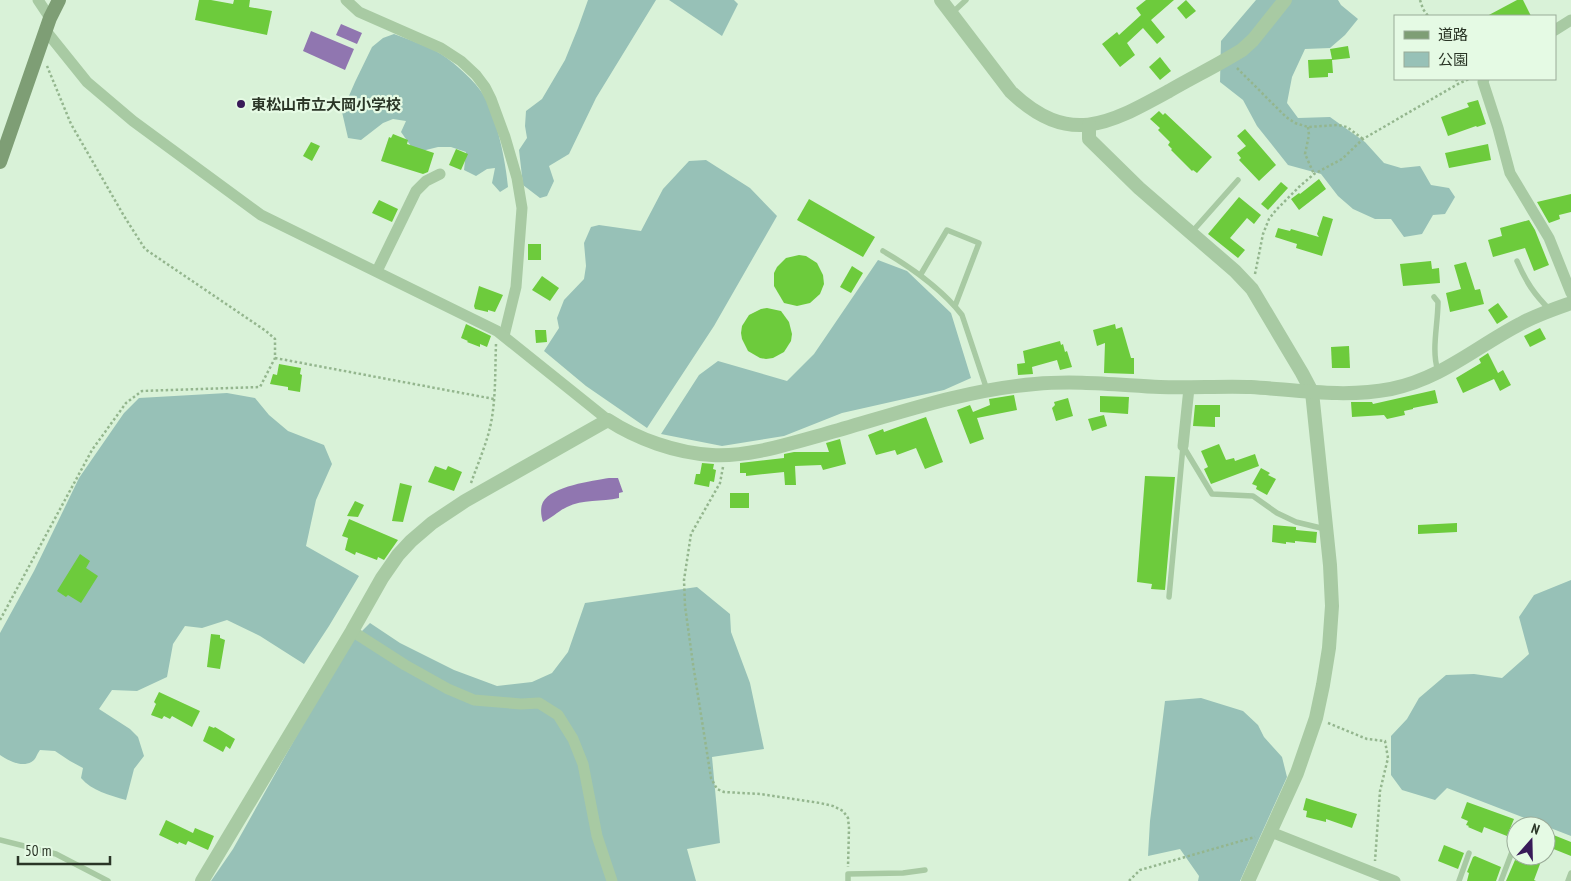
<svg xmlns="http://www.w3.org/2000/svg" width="1571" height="881" font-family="'PT Sans Narrow','Noto Sans JP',sans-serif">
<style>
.green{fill:#97c1b7}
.water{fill:#9076b0}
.building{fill:#6dcb3c}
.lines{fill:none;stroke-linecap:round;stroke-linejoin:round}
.path{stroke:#94b68e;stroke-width:2.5;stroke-dasharray:2.5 2.5;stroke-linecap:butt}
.service{stroke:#a8caa3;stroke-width:5.5}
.minor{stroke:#a8caa3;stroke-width:11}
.tertiary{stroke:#a8caa3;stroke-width:14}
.secondary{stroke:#7e9e75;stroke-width:14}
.poi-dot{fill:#381a58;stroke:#e5fae4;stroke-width:2}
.labels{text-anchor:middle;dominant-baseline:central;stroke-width:4.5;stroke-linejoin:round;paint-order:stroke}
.poi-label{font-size:15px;font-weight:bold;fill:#2a3526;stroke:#e5fae4;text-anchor:start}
</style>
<rect width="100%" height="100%" fill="#d9f2d8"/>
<g class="green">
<polygon points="588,0 656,0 596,98 569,154 549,166 554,181 547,196 540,198 523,185 519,150 527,138 525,126 526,111 542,99 565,60 578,28"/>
<polygon points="669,0 734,0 738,4 722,36"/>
<polygon points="1256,0 1338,0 1341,5 1358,19 1345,35 1330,48 1305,49 1292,77 1287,103 1298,118 1330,117 1365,142 1384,163 1401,168 1420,166 1431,185 1449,188 1455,197 1445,214 1433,215 1422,234 1404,237 1391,219 1375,219 1353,209 1338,196 1321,174 1288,165 1257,126 1243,100 1220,82 1221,41"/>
<path d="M 394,34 C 410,40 427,46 441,54 C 457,65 475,81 485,97 C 497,118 506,163 508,187 L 500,192 L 492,183 L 495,168 L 487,169 L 476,176 L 464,170 L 466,152 L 451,147 L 438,147 L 422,151 L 413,149 L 401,132 L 406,121 L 393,119 L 383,123 L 361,140 L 348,138 L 342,112 L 355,82 L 372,47 L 383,38 Z"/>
<polygon points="706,160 750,188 777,216 714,326 647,428 586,386 544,351 559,328 557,318 564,300 584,279 586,266 584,243 591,227 599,225 641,231 663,189 689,161"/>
<polygon points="878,260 907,271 951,313 971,378 944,390 842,413 784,436 722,446 661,434 699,375 718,361 787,381 814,354"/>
<path d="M 227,393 L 255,398 L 269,415 L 288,431 L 324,445 L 332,464 L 316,500 L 306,546 L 359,576 L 329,626 L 304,664 L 260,636 L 227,620 L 202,628 L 185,626 L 173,644 L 167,677 L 137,691 L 112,690 L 99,709 L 130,729 L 138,737 L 144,756 L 134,769 L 126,800 C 109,795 92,791 81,778 L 83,768 L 70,761 L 55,751 L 40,750 C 38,752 36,758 34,760 C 24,769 9,761 0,755 L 0,633 L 34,571 L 79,478 L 124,413 L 139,398 Z"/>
<polygon points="1571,580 1571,836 1447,788 1435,800 1402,790 1391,775 1391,736 1407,719 1419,698 1446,675 1474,674 1502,678 1529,654 1519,617 1534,595"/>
<polygon points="697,587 730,614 731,632 750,683 764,749 712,757 720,843 687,849 696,881 211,881 233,849 347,646 370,623 400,643 454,670 497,686 532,682 552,673 568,652 585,603"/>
<polygon points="1201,698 1243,711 1258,725 1264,737 1282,757 1287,777 1240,881 1198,881 1199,876 1180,849 1148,856 1150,821 1165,701"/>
</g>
<g class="water">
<polygon points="341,24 362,33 357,44 336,35"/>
<polygon points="311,31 354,49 345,70 303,51"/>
<path d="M 609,478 L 618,478 L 623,492 L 619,493 L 619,498 C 602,502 582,499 567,507 C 558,511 552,518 543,522 C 541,516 540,508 543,502 C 552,486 592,481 609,478 Z"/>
</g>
<g class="building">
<polygon points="199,0 211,0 233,4 234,0 250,0 249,7 272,11 267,35 195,20"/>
<polygon points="1146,0 1174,0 1151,20 1165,37 1157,44 1143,28 1127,43 1135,55 1120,67 1102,44 1117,32 1119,35 1141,15 1136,8"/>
<polygon points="1186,0 1196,11 1186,19 1177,8"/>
<polygon points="1517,0 1523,0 1531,16 1487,16"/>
<polygon points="1348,46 1350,58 1332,60 1333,73 1328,73 1328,77 1309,78 1308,60 1332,59 1330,49"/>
<polygon points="1160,57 1171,71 1160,80 1149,67"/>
<polygon points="1478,100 1486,124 1477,127 1476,126 1448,136 1441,117 1469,107 1467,103"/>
<polygon points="1159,111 1163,115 1165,113 1212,157 1197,173 1193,170 1192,171 1171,150 1172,149 1168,145 1170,142 1158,130 1160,128 1150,119"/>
<polygon points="1245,129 1276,165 1259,181 1239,160 1241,158 1237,153 1246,146 1237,136"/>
<polygon points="393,134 408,140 407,144 434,153 428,172 423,174 381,161 389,137 391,138"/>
<polygon points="311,142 320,146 312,161 303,156"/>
<polygon points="1488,144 1491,160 1449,168 1445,153"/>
<polygon points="456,149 468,154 461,170 449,165"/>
<polygon points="1319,179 1326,189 1299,210 1291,199 1299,193 1300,194"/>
<polygon points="1281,182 1288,188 1268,210 1261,204"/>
<polygon points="1571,194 1571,212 1559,215 1560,219 1549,223 1537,202"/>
<polygon points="1239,197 1261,215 1254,224 1247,218 1230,238 1245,250 1238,258 1208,234"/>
<polygon points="809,199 875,237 863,257 797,220"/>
<polygon points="379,200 398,209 392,222 372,213"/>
<polygon points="1323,216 1333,219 1322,256 1296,248 1297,244 1275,237 1278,228 1290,231 1291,229 1319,237 1317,234"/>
<polygon points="1529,220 1535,230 1549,265 1534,271 1525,248 1493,257 1488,240 1502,236 1500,228"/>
<rect x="528" y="244" width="13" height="16"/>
<polygon points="799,255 806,256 817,263 823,275 824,284 820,294 810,303 797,306 784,303 774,286 774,273 777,267 786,258"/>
<polygon points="1431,261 1432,269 1439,268 1440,283 1403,286 1400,264"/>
<polygon points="1466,262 1475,290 1480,289 1484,304 1450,312 1446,293 1461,289 1454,265"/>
<polygon points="852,266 863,273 851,293 840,287"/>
<polygon points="542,276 559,288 550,301 532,290"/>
<polygon points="479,286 503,295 495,312 488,310 488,312 475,309 474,306"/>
<polygon points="1498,303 1508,317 1497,324 1488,310"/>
<polygon points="767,308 781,311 789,322 792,334 791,341 784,352 773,358 766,359 760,358 748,351 742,339 741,333 742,326 749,315 761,309"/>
<polygon points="466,324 491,336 487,347 480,344 480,347 467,342 468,341 461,338"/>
<polygon points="1115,324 1116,329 1122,327 1131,358 1134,358 1134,374 1104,373 1105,343 1097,346 1093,330"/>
<polygon points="1540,328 1546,339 1530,347 1524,336"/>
<polygon points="535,330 546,330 547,342 536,343"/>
<polygon points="1060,341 1061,345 1063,344 1065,352 1067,351 1072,367 1060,370 1057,360 1032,367 1033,374 1018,375 1017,364 1025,363 1023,351"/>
<polygon points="1349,346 1350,368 1332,368 1331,347"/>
<polygon points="1488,353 1498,373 1503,370 1511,385 1500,391 1494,379 1463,393 1456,378 1481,363 1479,359"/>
<polygon points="279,364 301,368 300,374 302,375 300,392 288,390 288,387 270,384 273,374 277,375"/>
<polygon points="1435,390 1438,403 1413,408 1413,409 1404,411 1405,415 1387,419 1384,415 1352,417 1351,402 1372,402 1373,404"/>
<polygon points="1014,395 1017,410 977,418 984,439 970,444 957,410 970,405 973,412 990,405 989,399"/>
<polygon points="1100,396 1129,397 1128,414 1100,412"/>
<polygon points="1068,398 1073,416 1056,421 1052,408 1055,405 1054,402"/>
<polygon points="1195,405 1220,405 1220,417 1215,417 1215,427 1193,426"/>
<polygon points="1104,415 1107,426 1092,431 1088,419"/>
<polygon points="926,417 943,462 925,469 916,448 897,455 895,450 876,455 868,435 883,429 884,432"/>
<polygon points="840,439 846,464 823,470 821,465 795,466 796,485 785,485 784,472 746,476 746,473 740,473 740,463 784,458 784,454 794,452 829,452 826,443"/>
<polygon points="1219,444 1226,460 1234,458 1235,461 1255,454 1259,466 1211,484 1204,469 1208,467 1201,451"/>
<polygon points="702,463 714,464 713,469 716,470 714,482 710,481 709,487 694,484 696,474 700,474"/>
<polygon points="435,466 446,470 448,466 462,472 454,491 428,482"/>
<polygon points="1261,468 1270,473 1268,475 1276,479 1267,495 1256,489 1257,486 1252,484"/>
<polygon points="1145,476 1175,477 1165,590 1151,589 1152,584 1137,582"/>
<polygon points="400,483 412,486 403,522 392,521"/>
<rect x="730" y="493" width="19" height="15"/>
<polygon points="355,501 364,505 358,517 347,516"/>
<polygon points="349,519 398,540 384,560 378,557 377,560 356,552 355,555 345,550 348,538 342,536"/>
<polygon points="1457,523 1457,532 1418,534 1418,525"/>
<polygon points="1273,525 1296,527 1296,530 1317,532 1316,543 1295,541 1295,543 1286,542 1286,544 1272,542"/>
<polygon points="80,554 90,561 86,568 98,576 81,603 68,595 66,597 57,591"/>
<polygon points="211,634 220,635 220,638 225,640 220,669 207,667"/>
<polygon points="159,692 200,711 192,727 172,716 170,719 164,716 162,719 151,715 156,704 154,702"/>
<polygon points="209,726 214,728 215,727 235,739 230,749 226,746 223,752 203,741"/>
<polygon points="1306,798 1357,814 1352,828 1326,819 1326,822 1306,817 1307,811 1303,810"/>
<polygon points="1467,802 1514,819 1507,836 1484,827 1482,833 1468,827 1469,826 1466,825 1468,821 1461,818"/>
<polygon points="166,820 193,833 195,828 214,836 208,850 188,841 186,845 179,842 178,844 159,835"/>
<polygon points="1546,832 1571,842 1571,856 1546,846"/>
<polygon points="1444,845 1464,853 1458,869 1438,861"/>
<polygon points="1475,856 1501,867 1496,881 1467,881 1469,873 1467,872 1473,857"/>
<polygon points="1532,856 1543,856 1534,880 1536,881 1506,881 1515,860 1528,865"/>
</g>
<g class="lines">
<g class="path">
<polyline points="1420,0 1423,9 1428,16"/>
<polyline points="1237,68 1286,117 1295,123 1308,127 1338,125 1347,127 1363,139"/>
<polyline points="1456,79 1458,84"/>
<polyline points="1308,127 1309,135 1305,154 1314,174"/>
<polyline points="1255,274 1263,234 1269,219 1276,210 1300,186 1314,174 1342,159 1363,139 1458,84 1469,79"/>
<polyline points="275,358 494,399"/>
<polyline points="723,467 720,483 691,534 684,580 685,606 693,664 711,778 717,789 724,792 760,794 820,803 833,806 843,811 848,818 849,828 848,867"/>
<path d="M 471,483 C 478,463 487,443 491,423 C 496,397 495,370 496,344"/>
<polyline points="0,620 92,450 126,403 142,391 260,387 275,358 275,339 266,331 145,249 124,216 71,124 47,66"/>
<polyline points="1328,723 1367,739 1385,741 1388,758 1380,791 1375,861"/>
<polyline points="1129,881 1140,870 1255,837"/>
</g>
<g class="service">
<polyline points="951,14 966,0"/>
<polyline points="1191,233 1238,180"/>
<path d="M 883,251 C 912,268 941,288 962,315 L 987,390"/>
<path d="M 1517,261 C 1526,282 1534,294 1550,310"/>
<polyline points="921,274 947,230 979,243 955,306"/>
<path d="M 1434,297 L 1438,302 C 1438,325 1431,350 1438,371"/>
<polyline points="1183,446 1212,494 1253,496 1277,513 1296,522 1325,529"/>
<polyline points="1169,597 1183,446"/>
<polyline points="0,840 56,854 108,881"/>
<polyline points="848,881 848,874 903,873 925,870"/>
<polyline points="1459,881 1469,853"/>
<polyline points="1501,881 1515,844"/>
<polyline points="1568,881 1571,873"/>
</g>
<g class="minor">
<polyline points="38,0 50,18"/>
<polyline points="346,0 359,12 441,48 461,61 476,75 485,87 491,99 505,137 517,178 522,208 516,287 504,336"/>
<polyline points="1555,30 1571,20"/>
<polyline points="46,31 87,82 133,121 261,215 497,331 608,420"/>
<polyline points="1484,79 1483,82 1498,128 1510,173 1549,238 1571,293"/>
<polyline points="377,271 416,191 426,181 440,174"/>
<polyline points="1183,446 1189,388"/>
<polyline points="352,631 405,665 448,689 474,700 521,704 539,703 558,715 573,739 583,764 597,836 612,881"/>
<polyline points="1271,832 1395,881"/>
</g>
<g class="tertiary">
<path d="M 941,0 L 1011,92 C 1069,147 1109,124 1169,91 C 1193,77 1218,65 1242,50 L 1253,40 L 1285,0"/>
<polyline points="1089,125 1089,139 1139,188 1235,271 1252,289 1302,373 1312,392 1330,565 1332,606 1329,648 1323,685 1316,718 1297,773 1248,881"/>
<path d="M 202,881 L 352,631 L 382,578 L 398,555 L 411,541 L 432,523 L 465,501 L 608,420 C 637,439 676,453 712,455 C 750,457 788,444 825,434 C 893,415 963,390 1035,384 C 1076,380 1119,385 1160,387 C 1190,388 1221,386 1251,387 C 1298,390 1344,398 1391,389 C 1441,379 1476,347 1520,324 C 1536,315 1554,309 1571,303"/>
</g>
<polyline class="secondary" points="0,162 50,18 59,0"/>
</g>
<circle class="poi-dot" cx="241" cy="104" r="5"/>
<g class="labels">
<g class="poi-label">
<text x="251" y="104">東松山市立大岡小学校</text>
</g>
</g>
<rect x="1394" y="15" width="162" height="65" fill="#e5fae4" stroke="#9aab98"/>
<rect x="1404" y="31" width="25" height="8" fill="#7e9e75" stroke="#9aab98"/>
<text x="1438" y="40" font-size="15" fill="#2a3526">道路</text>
<rect x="1404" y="52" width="25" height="15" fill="#97c1b7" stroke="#9aab98"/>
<text x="1438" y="65" font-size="15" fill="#2a3526">公園</text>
<g transform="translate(1531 841) rotate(20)"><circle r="24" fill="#e5fae4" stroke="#9aab98"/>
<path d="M0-4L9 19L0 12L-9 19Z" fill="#381a58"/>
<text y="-8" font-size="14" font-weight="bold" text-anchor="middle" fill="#2a3526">N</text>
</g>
<path d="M18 856v8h92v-8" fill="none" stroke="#2a3526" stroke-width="2.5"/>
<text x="25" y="856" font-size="15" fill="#2a3526" stroke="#e5fae4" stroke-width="4" paint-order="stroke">50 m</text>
</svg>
